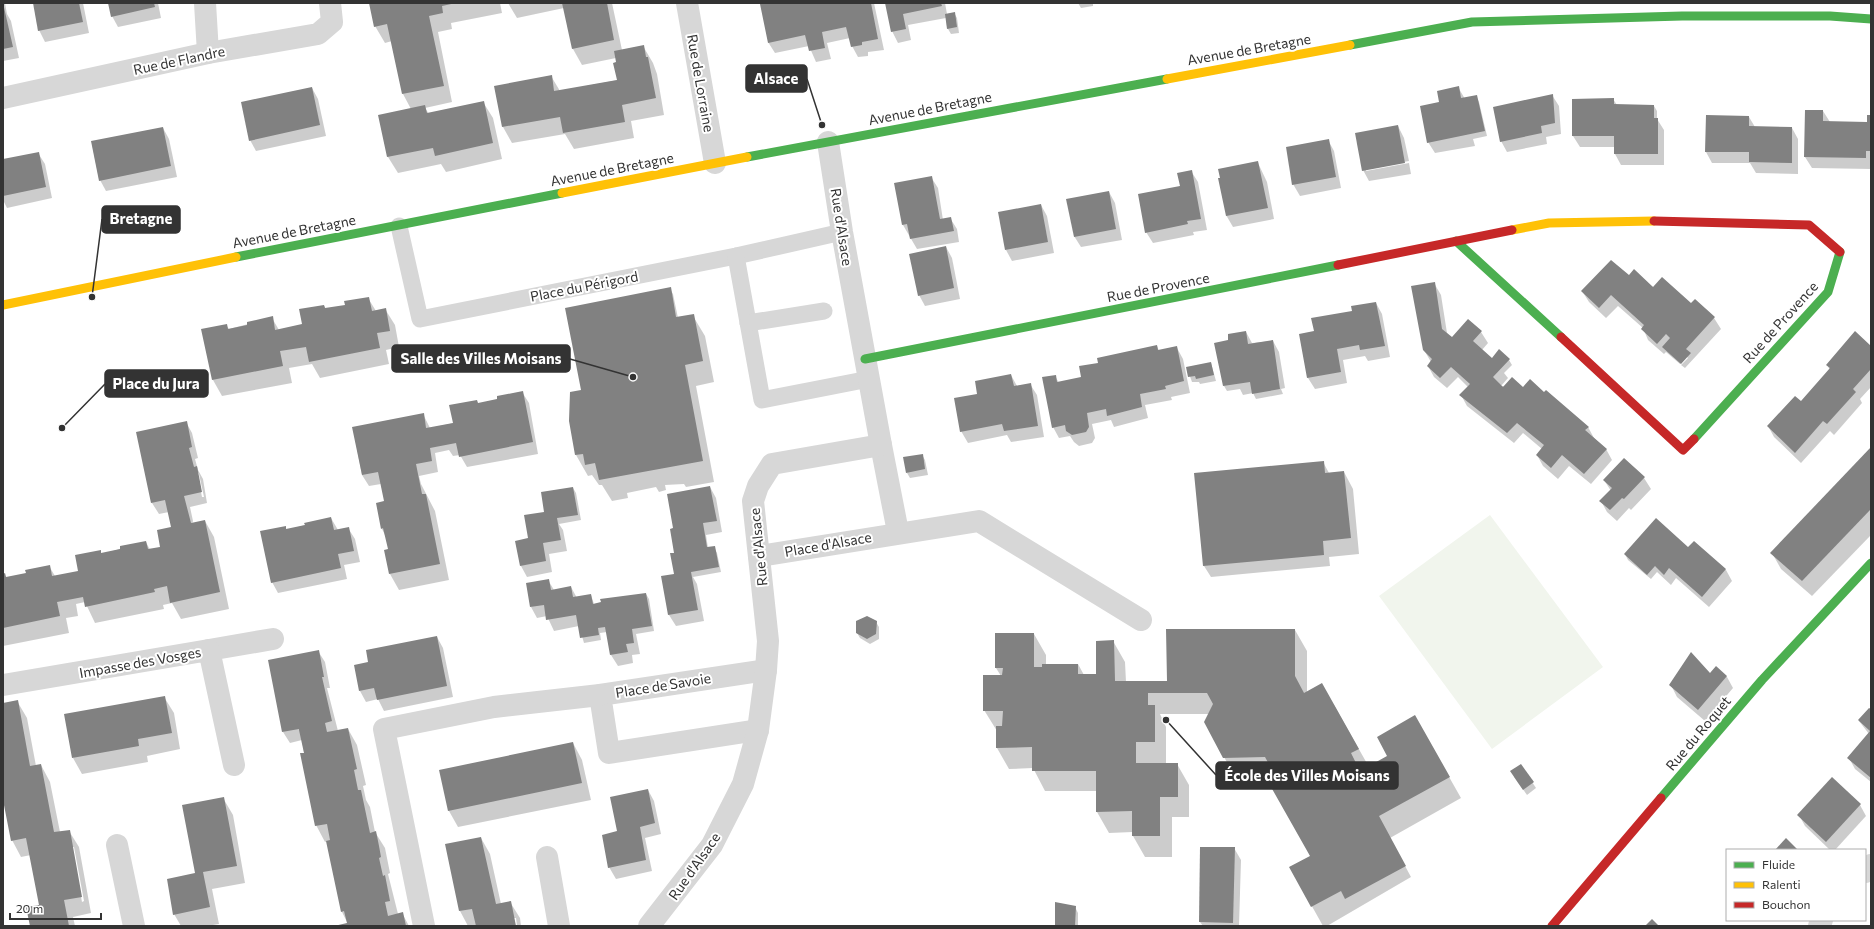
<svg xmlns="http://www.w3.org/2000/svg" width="1874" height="929" font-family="Commissioner,sans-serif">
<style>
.green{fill:#f1f5ed}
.shadow{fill:#0003;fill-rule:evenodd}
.building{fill:#818181}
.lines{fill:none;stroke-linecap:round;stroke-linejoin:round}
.lane{stroke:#d7d7d7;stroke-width:17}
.street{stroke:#d7d7d7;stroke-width:22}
.fast{stroke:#4caf50;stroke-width:9}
.slow{stroke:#ffc107;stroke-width:9}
.jam{stroke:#c62828;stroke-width:9}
.labels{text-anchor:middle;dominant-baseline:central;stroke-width:4;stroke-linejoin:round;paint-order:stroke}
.street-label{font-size:14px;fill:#333;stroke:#fff}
.leader{fill:none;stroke:#333;stroke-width:1.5}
.callout-dot{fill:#333;stroke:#fff;stroke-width:1.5}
.callout{fill:#333;stroke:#333;stroke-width:1.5}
.callout-label{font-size:15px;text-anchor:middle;font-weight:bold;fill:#fff}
</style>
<rect width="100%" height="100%" fill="#fff"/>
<polygon class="green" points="1490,515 1603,667 1492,749 1379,596"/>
<g class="shadow">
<polygon points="3,3 5,3 7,14 11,21 19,58 3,61"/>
<polygon points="34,3 83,3 89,33 45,42 39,30"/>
<polygon points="109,3 158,3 161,18 118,27 112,16"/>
<polygon points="370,3 500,3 502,13 451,23 452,29 438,32 452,102 425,108 429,114 483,102 493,118 502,159 446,172 441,164 398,173 388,157 379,116 411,109 403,94 392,41 385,43 375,26"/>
<polygon points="508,3 612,3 622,50 643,46 653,63 657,74 664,115 631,121 634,138 574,149 565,134 512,143 503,127 495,87 551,76 560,91 618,80 616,58 582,65 573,49 564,8 517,18"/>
<polygon points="773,3 874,3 884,50 868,52 868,56 858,57 852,46 850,38 827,43 831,59 816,62 809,46 775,53 768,42"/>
<polygon points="886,3 945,3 947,14 954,13 957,18 959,33 951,34 948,29 946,18 908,25 911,40 898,43 892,31"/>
<polygon points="1078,3 1093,3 1093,6 1081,8"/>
<polygon points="1458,87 1465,99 1476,96 1479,102 1487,136 1473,139 1475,146 1435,153 1428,142 1440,103"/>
<polygon points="312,88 318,99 326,136 256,151 250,140"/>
<polygon points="1552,95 1559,106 1561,134 1546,137 1547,144 1507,152 1501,141"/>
<polygon points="1613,99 1617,105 1654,106 1657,111 1657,119 1664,130 1664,165 1621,165 1615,154 1615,147 1580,147 1573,136"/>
<polygon points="1806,111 1823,111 1830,122 1868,123 1871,116 1871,169 1812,168 1805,157"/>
<polygon points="1749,117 1755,127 1792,128 1798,139 1798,174 1756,173 1750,163 1712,163 1706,152"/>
<polygon points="1398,126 1404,138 1409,161 1366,169 1366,171 1409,163 1411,174 1369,181 1363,170"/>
<polygon points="163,128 169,139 177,177 106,191 100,180"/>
<polygon points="1328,140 1334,151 1341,188 1300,196 1293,184"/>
<polygon points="38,153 45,164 52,198 7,208 3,200 3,160"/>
<polygon points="1258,163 1267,182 1274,219 1233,227 1226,215"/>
<polygon points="1191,171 1198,182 1207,230 1193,232 1194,235 1153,243 1146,232"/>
<polygon points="931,177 938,188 943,220 950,218 957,229 959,242 917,249 903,225 895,184"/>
<polygon points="1109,192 1115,203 1122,240 1081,247 1074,236"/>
<polygon points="1041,205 1047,216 1054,253 1012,261 1006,250"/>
<polygon points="946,247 952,258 960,299 925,306 919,295"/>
<polygon points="1629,276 1691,304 1695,300 1714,318 1721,329 1685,368 1681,365 1688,358 1686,356 1680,364 1666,352 1664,354 1648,340 1643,328 1618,306 1606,318 1589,302 1582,291"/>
<polygon points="1434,283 1441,295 1447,333 1452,339 1468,320 1481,332 1488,343 1482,350 1492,359 1509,360 1512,365 1504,373 1508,378 1501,386 1523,388 1588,427 1594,438 1606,449 1612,460 1591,484 1569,466 1558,479 1543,466 1537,455 1542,449 1523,433 1514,443 1467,406 1461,395 1468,387 1458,377 1447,388 1434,377 1428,366 1431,362 1424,350"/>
<polygon points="670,289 673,294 678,318 693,316 705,336 714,382 696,386 714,482 686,487 684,484 665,485 666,490 659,492 656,487 627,493 628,498 612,501 602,485 599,485 592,475 588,476 576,455 582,390"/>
<polygon points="368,298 376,311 385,309 395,325 399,347 386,350 389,364 320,378 312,364 289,368 292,383 222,396 213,380 226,325 229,329 272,318 279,330 303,325 324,306 326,309 346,306"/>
<polygon points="1376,303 1382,314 1390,357 1368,361 1365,356 1343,360 1347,383 1315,389 1308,378 1300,335 1315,332 1353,312"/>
<polygon points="1246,332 1252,343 1273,341 1279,352 1285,388 1281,389 1283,394 1256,399 1253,393 1243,395 1240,389 1227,391 1224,386 1228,341"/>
<polygon points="1157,346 1159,351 1177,348 1183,359 1190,393 1171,397 1172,400 1145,405 1148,418 1114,427 1111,420 1092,424 1095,438 1092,443 1079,446 1074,442 1070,436 1059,438 1053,427 1055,376 1059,383 1082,378 1099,363"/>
<polygon points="1871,348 1871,387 1860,399 1862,403 1834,435 1830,431 1801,463 1774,437 1768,426 1801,402 1830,370 1827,365"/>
<polygon points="1211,363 1216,381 1200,384 1199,382 1192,382 1187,368"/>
<polygon points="1011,375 1017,386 1030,384 1037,395 1044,437 1011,442 1007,435 968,443 961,431 978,395"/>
<polygon points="522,392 529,403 538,454 467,467 460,455 453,456 449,450 435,453 438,472 419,476 421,484 435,511 449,580 399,590 390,574 389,550 386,537 382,529 377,504 385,502 381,484 369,486 362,475 353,428 423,414 430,428 454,423 478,404 498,400"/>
<path d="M 186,422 L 192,433 L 198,458 L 195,459 L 198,470 L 203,479 L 207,503 L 190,507 L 193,521 L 192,524 L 205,521 L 214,537 L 229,609 L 181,619 L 172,603 L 163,605 L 164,609 L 95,623 L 85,602 L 76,604 L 78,616 L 66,618 L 69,633 L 3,646 L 3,575 L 7,578 L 27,574 L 49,566 L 55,576 L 79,572 L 100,551 L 102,554 L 146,542 L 150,550 L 161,547 L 173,528 L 169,512 L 159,514 L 152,503 ZM 197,471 L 199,474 L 204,497 L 202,497 Z"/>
<polygon points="1871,449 1871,535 1812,596 1781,569 1772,553"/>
<polygon points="922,455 925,460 928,475 910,478 907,473"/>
<polygon points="1323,462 1329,473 1344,472 1353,489 1359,554 1329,557 1330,566 1211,577 1204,566 1196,474"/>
<polygon points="1644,478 1651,489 1631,510 1629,508 1617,521 1607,512 1601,501 1611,491 1604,480"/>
<polygon points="710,487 716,498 722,532 706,535 708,548 714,547 717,553 721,572 693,577 697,584 704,621 676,626 669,615 662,577 676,575 674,529"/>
<polygon points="573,488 576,493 581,520 559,524 563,530 567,551 549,554 552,572 527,577 521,566 516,542 530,539 545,512"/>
<polygon points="331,518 338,530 348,528 355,539 360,562 344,565 347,579 278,593 272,582 285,527 287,530"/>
<polygon points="1694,542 1726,570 1732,581 1709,607 1676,578 1671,585 1657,572 1651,579 1628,560 1625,554 1688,549"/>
<polygon points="548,580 554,590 571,587 577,598 591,595 594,604 646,594 649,599 654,631 636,634 640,654 632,655 633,663 618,666 611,655 607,632 600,633 601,640 584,643 579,626 554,631 547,616 537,618 531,607"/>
<polygon points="876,622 879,627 879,639 870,644 860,638 857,633"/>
<polygon points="1295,630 1307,651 1307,693 1334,705 1369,767 1427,738 1461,798 1390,838 1411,877 1327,926 1323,926 1290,867 1311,856 1267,778 1236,778 1224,757 1209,714 1160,714 1166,727 1166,764 1177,764 1189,785 1189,817 1172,817 1172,857 1145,857 1133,836 1133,832 1109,833 1097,812 1097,791 1045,791 1033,768 1009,769 997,748 997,731 984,710 1001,676 996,668 1034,634 1046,655 1046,664 1078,664 1084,675 1097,675 1113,641 1125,662 1126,682 1168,682"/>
<polygon points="437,637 443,648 453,697 384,711 378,699 366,702 360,691 369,663"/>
<polygon points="318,651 325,662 330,688 327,688 338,731 348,729 357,745 366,785 363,786 366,800 370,807 375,832 385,848 390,873 388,874 398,914 402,913 409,926 336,926 348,924 342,912 327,841 325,842 316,825 302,740 290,743 283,732"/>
<polygon points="1716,667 1727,677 1733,688 1705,721 1677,697 1671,685 1710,674"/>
<polygon points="164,697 174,713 180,749 147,756 148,762 82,774 73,758"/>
<path d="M 17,701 L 27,718 L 36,766 L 41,765 L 50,782 L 60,832 L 69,831 L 79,847 L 91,913 L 73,917 L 75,926 L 31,926 L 40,906 L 31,855 L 21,857 L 12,840 L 3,795 L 3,704 ZM 72,847 L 74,847 L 84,901 L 82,902 Z"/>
<polygon points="1871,711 1871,782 1855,769 1849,758 1869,734 1859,721"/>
<polygon points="573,743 582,760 591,800 458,827 449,811 440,771"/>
<polygon points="1521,765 1536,788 1527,795 1514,777"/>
<polygon points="648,790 654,801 661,834 645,838 652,871 616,879 609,867 618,832"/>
<polygon points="223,798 233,815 245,883 212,889 219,924 207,926 181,926 174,914 196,874"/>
<polygon points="1860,805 1866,816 1835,850 1830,850 1805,826 1799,815"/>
<polygon points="481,838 490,854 501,904 510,902 520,918 521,926 517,926 516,918 513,918 515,926 468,926 460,911 446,845"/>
<polygon points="1234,848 1241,860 1239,926 1203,926 1200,922"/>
<polygon points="1075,907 1078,913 1078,926 1055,926"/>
</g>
<g class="building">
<polygon points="3,3 13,47 3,49"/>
<polygon points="33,3 79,3 83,22 38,31"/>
<polygon points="108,3 154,3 155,7 111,17"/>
<polygon points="369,3 456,3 442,6 443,13 429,16 444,86 402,94 387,24 374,27"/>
<polygon points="562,3 607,3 614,40 572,49"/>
<polygon points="767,3 871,3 878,39 862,42 862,45 851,47 846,27 822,32 825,48 809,51 805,35 768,43 760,4"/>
<polygon points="885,3 941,3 942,6 903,14 906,29 891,32"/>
<polygon points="955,12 957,27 947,29 945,14"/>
<polygon points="644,45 646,57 648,57 656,98 622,105 625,122 563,133 560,117 502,127 494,86 552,75 554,91 617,80 613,63 616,62 614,51"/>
<polygon points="1459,86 1461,98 1477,95 1485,131 1427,143 1420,106 1439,102 1437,91"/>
<polygon points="312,87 320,125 249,141 241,102"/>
<polygon points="1553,94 1555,123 1541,126 1542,133 1500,142 1493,107"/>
<polygon points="1614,98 1614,104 1654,105 1654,118 1658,118 1658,154 1614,154 1614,136 1572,136 1572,99"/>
<polygon points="484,101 493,143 435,156 433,148 387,157 378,115 425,105 427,113"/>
<polygon points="1805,110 1823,110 1823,121 1867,122 1867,115 1871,115 1871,151 1866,151 1866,158 1804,157"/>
<polygon points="1706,115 1749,116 1749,126 1792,127 1792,163 1749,162 1749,152 1705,152"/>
<polygon points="1398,125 1405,163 1362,171 1355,133"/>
<polygon points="163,127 171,166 99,181 91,141"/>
<polygon points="1329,139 1336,177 1292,185 1286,147"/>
<polygon points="39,152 46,187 3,196 3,159"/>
<polygon points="1258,161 1268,208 1226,216 1218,178 1220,178 1218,169"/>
<polygon points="1192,170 1201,219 1187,221 1188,224 1145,233 1138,194 1180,186 1177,173"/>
<polygon points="932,176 940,219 951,217 954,231 910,239 907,224 902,225 894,183"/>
<polygon points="1109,191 1116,229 1074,237 1066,199"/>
<polygon points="1041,204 1048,242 1005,250 998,212"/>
<polygon points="946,246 954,288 918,296 909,254"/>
<polygon points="1611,260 1629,275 1634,269 1653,287 1662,277 1691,303 1695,299 1715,317 1686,349 1691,353 1681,364 1662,347 1670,338 1666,334 1657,344 1641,329 1644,325 1611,295 1599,308 1581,291"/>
<polygon points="1435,282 1442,329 1452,337 1468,319 1482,331 1473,341 1492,358 1499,349 1510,359 1493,377 1503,387 1512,377 1523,387 1530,379 1544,392 1546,390 1589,427 1585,430 1607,449 1584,474 1562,455 1551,468 1536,455 1544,445 1517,423 1507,433 1459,395 1470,384 1451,367 1440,378 1427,366 1432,359 1423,350 1411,286"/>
<polygon points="671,287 676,317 694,314 703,361 685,365 703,461 599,480 595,463 585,465 583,454 575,455 569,421 570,392 581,390 565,308"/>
<polygon points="369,297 372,311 386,308 390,331 377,333 380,348 309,362 306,347 280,351 283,366 212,380 201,329 227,324 228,329 247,325 247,322 273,316 275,330 302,324 299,309 324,305 325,308 345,305 344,301"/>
<polygon points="1376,302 1385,346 1360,350 1359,345 1337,349 1341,372 1307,378 1299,334 1314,331 1311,318 1352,311 1351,306"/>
<polygon points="1246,331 1248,344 1273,340 1280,389 1252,394 1250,382 1223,386 1214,343 1228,340 1228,334"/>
<polygon points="1855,331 1871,346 1871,369 1853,389 1856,392 1827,424 1823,421 1795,453 1767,426 1795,396 1801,401 1830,368 1826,365"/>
<polygon points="1157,345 1158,350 1177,346 1184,381 1165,386 1166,389 1140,394 1142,407 1107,416 1106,409 1087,413 1089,427 1086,432 1072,435 1066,431 1065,425 1052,428 1042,377 1056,375 1057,382 1081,377 1079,366 1098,363 1097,358"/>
<polygon points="1211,362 1214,375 1196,379 1195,376 1188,377 1186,367"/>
<polygon points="1011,374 1014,386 1031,383 1038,426 1004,431 1002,424 960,432 954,398 977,394 975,381"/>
<polygon points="523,391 533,442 459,457 456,443 430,448 432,461 416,464 422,494 426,494 440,564 389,574 384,550 388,549 383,528 381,529 376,503 384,501 378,472 362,475 352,427 424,413 426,428 453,423 449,405 477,400 478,403 497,399 497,396"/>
<polygon points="187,421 192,447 189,448 194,467 197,466 202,492 184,496 191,523 205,520 220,592 170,603 167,586 154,589 155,592 85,607 83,597 57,602 60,616 3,628 3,574 5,573 6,577 26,573 25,570 50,565 52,576 78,571 75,555 101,550 101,553 120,549 120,546 146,541 148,549 160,547 157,530 171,527 165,500 151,503 136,432"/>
<polygon points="1871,447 1871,509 1802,581 1770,553"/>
<polygon points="923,454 925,469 906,473 903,457"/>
<polygon points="1624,458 1645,477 1624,499 1622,498 1610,510 1599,501 1612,488 1603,480"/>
<polygon points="1324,461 1325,473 1344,471 1351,538 1323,541 1324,555 1203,566 1194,473"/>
<polygon points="710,486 717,521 703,523 707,547 715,546 719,567 691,572 698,610 668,615 661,576 674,574 670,553 674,553 670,529 673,528 667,494"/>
<polygon points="573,487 578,515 557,518 561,540 543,543 546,561 520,566 515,541 528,538 524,515 544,512 541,492"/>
<polygon points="331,517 334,530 349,527 354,551 338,554 341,568 271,583 260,531 286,526 286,529 305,525 304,523"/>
<polygon points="1656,518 1688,547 1694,541 1726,569 1702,597 1669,568 1664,575 1655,566 1647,575 1624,554"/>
<polygon points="549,579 551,590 571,586 573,597 591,594 593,604 601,602 600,599 646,593 652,626 632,629 634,643 626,644 628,652 610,655 605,627 598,628 599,635 580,638 576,615 546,620 544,605 530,607 526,583"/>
<polygon points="867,616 877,621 876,634 867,639 856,633 856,621"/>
<polygon points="1166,629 1295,629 1295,676 1304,693 1322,683 1359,749 1351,753 1360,771 1387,756 1377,737 1415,715 1450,777 1379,816 1406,866 1345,899 1341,891 1311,907 1289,867 1310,856 1263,773 1271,768 1265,757 1223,758 1204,722 1213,704 1207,693 1148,693 1148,705 1155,705 1155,742 1136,742 1136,763 1178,763 1178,797 1160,797 1160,836 1132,836 1132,811 1096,812 1096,771 1032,771 1032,747 996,748 996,726 1002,726 1003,711 983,711 983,675 1002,675 1003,668 995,668 995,633 1034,633 1034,667 1042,667 1042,664 1078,664 1078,674 1096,674 1096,641 1114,640 1115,681 1167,681"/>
<polygon points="437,636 447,686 377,700 374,688 359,691 354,665 368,662 366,650"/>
<polygon points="319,650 324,677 322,677 332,721 325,723 327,732 348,728 357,769 354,770 358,790 361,790 370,833 376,831 379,846 381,857 379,858 383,876 385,875 390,901 385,902 388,916 403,912 406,926 334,926 347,923 344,911 341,912 326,841 330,840 327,824 315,826 300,753 304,753 299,730 299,729 282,732 268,660"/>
<polygon points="1691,652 1710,673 1716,666 1727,676 1698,710 1669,685"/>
<polygon points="165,696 172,733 138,739 139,746 72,758 64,714"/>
<polygon points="18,700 30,766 41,764 54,832 70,830 82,897 64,900 69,926 30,926 26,907 39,905 26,838 11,841 3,800 3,703"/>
<polygon points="1869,708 1871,709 1871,778 1847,758 1870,731 1858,720"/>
<polygon points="573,742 582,783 448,811 439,770"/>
<polygon points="1521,764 1534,782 1523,790 1510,771"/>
<polygon points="1832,777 1861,804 1826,842 1797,815"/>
<polygon points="648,789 655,823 640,827 646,860 608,868 602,835 617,831 610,797"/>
<polygon points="224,797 237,866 203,872 210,907 173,915 167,879 195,873 182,805"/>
<polygon points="481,837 496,904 511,901 516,926 476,926 472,909 459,911 445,844"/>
<polygon points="1786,838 1798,850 1775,850"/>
<polygon points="1200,847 1235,847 1233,923 1199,922"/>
<polygon points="1055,902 1076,906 1075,926 1055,926"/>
<polygon points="1652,919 1659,926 1645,926"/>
</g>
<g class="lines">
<g class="lane">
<polyline points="399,226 420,319 736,256 842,232"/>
<polyline points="736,256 762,400 869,379"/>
<polyline points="748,323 824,311"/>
</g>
<g class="street">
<polyline points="205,3 208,53"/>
<polyline points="687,3 715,163"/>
<polyline points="3,98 208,53 318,34 332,22 330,3"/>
<polyline points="881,445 898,532"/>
<polyline points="759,556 979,521 1141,620"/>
<polyline points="209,650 273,639"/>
<polyline points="3,685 209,650 234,765"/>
<polyline points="758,730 609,753 600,695 766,670"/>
<polyline points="117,845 134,926"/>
<polyline points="547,857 559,926"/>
<polyline points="1865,872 1871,865"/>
<polyline points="424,926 384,729 494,707 600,695"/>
<polyline points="649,926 712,845 743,784 758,730 766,670 768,641 753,501 758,486 772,464 881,445 842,232 828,142"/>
<polyline points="1819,926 1822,920"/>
</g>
<g class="fast">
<polyline points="1350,45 1472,22 1682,16 1830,16 1871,19"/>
<polyline points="747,157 1167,79"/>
<polyline points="1456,241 1561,337"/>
<polyline points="236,257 562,193"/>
<polyline points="865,359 1338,265"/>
<polyline points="1694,439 1828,292 1840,252"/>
<polyline points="1661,798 1762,680 1871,563"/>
</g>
<g class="slow">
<polyline points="1167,79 1350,45"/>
<polyline points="562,193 747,157"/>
<polyline points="1512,230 1549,223 1654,221"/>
<polyline points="3,305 236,257"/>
</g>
<g class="jam">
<polyline points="1654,221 1809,225 1840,252"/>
<polyline points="1338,265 1512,230"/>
<polyline points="1561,337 1683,450 1694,439"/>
<polyline points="1552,926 1661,798"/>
</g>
</g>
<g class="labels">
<g class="street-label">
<text transform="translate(1249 49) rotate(-10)">Avenue de Bretagne</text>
<text transform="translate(179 60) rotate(-12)">Rue de Flandre</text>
<text transform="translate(701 83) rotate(80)">Rue de Lorraine</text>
<text transform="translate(930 108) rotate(-11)">Avenue de Bretagne</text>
<text transform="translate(612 169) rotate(-11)">Avenue de Bretagne</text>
<text transform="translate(842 227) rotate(81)">Rue d'Alsace</text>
<text transform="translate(294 231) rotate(-11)">Avenue de Bretagne</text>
<text transform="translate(584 286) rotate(-11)">Place du Périgord</text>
<text transform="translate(1158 287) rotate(-11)">Rue de Provence</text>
<text transform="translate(1780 322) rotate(-48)">Rue de Provence</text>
<text transform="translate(828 544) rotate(-10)">Place d'Alsace</text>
<text transform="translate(758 547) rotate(-96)">Rue d'Alsace</text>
<text transform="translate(140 662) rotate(-10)">Impasse des Vosges</text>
<text transform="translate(663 685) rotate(-9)">Place de Savoie</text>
<text transform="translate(1698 733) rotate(-50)">Rue du Roquet</text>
<text transform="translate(694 866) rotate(-55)">Rue d'Alsace</text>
</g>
</g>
<path class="leader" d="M822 125L807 79M92 297L102 219M633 377L570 359M62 428L105 384M1166 720L1216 775"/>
<g class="callout-dot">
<circle cx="822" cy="125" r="4"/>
<circle cx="92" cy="297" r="4"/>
<circle cx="633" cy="377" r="4"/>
<circle cx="62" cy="428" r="4"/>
<circle cx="1166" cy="720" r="4"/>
</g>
<g class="callout">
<rect x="746" y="65" width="61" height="27" rx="4"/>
<rect x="102" y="206" width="78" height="27" rx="4"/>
<rect x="392" y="345" width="178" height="27" rx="4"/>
<rect x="105" y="370" width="103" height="27" rx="4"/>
<rect x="1216" y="762" width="182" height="27" rx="4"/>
</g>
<g class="callout-label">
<text x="776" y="84">Alsace</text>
<text x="141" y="224">Bretagne</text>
<text x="481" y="364">Salle des Villes Moisans</text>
<text x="156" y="389">Place du Jura</text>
<text x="1307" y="781">École des Villes Moisans</text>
</g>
<rect width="1874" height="929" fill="none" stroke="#333333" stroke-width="8"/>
<rect x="1726" y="849" width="140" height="72" fill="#ffffff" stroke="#adadad"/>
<rect x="1734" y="862" width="20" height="6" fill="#4caf50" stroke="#adadad"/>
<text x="1762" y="869" font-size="12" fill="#333333">Fluide</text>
<rect x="1734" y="882" width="20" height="6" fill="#ffc107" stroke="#adadad"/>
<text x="1762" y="889" font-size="12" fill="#333333">Ralenti</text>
<rect x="1734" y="902" width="20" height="6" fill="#c62828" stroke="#adadad"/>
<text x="1762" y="909" font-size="12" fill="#333333">Bouchon</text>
<path d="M10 913v6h91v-6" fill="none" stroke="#333333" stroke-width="2"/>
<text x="16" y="913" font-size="12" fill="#333333" stroke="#ffffff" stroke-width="3" paint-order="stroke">20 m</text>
</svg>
